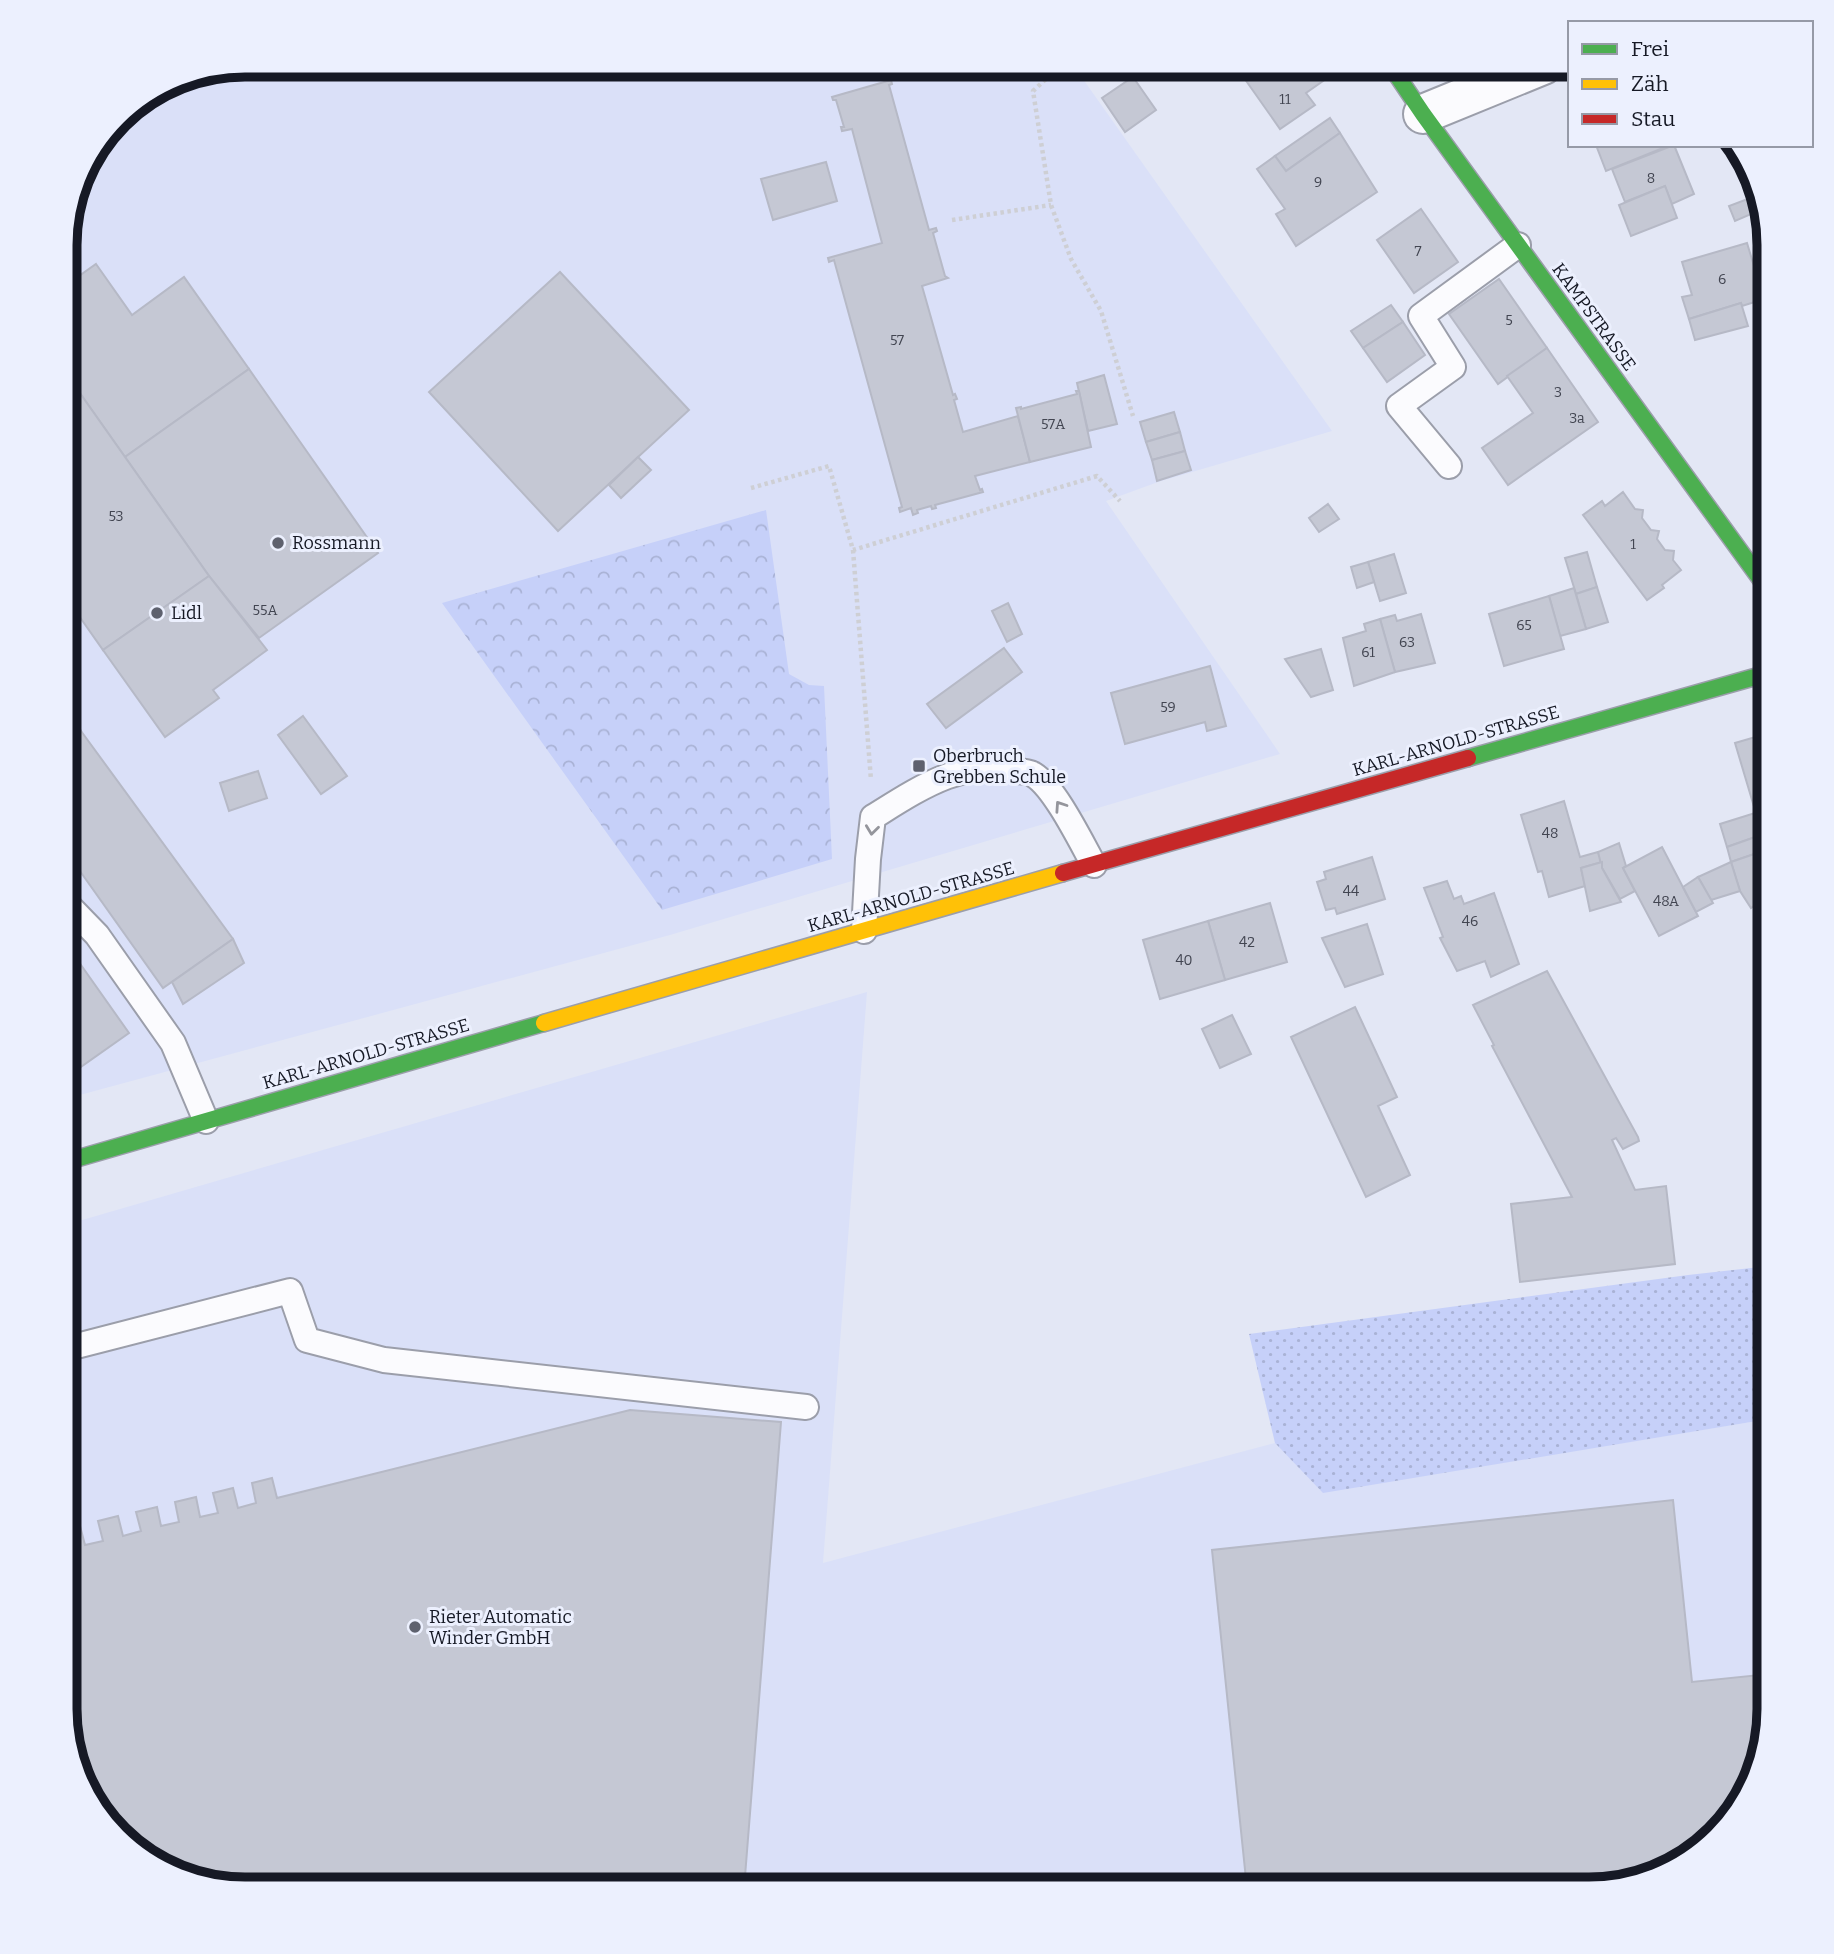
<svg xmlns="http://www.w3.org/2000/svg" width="1834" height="1954" font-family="Bitter,serif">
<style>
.built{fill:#dae0f8}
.grass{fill:url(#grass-dots)}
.park{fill:url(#park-crowns)}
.building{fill:#c5c8d4;stroke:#b6b9c6;stroke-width:2}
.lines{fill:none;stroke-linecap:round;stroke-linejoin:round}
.lane-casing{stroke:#9b9eaa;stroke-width:28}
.street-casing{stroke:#9b9eaa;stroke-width:42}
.fast-casing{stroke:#9b9eaa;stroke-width:19}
.slow-casing{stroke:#9b9eaa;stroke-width:19}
.jam-casing{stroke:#9b9eaa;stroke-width:19}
.path{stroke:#cecfd4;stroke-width:4.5;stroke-dasharray:3.5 3.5;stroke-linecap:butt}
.lane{stroke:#fbfbfe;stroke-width:24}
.street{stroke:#fbfbfe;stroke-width:38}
.fast{stroke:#4caf50;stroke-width:16}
.slow{stroke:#ffc107;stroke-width:16}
.jam{stroke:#c62828;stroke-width:16}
.oneway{stroke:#94959c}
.poi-dot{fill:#5e616e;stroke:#ecf0fe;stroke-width:2.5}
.labels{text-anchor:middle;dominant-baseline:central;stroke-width:6;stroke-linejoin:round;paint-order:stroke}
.number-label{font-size:14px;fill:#424551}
.street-label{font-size:18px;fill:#161925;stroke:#ecf0fe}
.poi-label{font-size:18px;fill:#161925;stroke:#ecf0fe;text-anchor:start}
.rim{fill:none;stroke:#161925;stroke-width:9}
</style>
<defs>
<pattern id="grass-dots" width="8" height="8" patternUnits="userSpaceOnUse" patternTransform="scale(1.75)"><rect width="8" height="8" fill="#c6d0f9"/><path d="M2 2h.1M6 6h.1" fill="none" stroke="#a9b2d5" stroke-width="1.8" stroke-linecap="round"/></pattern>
<pattern id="park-crowns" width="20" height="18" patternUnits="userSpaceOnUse" patternTransform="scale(1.75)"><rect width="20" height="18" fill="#c6d0f9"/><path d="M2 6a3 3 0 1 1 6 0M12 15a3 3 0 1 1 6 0" fill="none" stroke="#a9b2d5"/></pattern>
</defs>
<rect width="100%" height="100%" fill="#e3e7f5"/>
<g class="built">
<polygon points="245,65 1073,65 1332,431 1158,482 1106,501 1280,754 670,935 65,1099 65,233 84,165 126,110 176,78"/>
<polygon points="867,992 823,1563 1275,1443 1323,1492 1769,1419 1769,1709 1750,1789 1699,1852 1647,1880 1589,1889 245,1889 166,1871 102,1819 74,1767 65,1709 65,1225"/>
</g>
<polygon class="grass" points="1769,1266 1769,1419 1323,1493 1275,1443 1249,1334 1688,1275"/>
<polygon class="park" points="766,510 789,674 809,685 824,686 832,859 662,910 442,603"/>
<g class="building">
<polygon points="1256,65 1327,65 1333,74 1306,93 1315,105 1280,129 1242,75"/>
<polygon points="1133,77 1156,110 1125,132 1102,98"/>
<polygon points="891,80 892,84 889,85 929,230 936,228 937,231 933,233 945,276 948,278 922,286 953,395 955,394 957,399 954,400 963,432 1018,416 1030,462 975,476 980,490 982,489 983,492 935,505 936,508 932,509 931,506 917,510 918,513 913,515 911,508 900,512 899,508 902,507 834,260 829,262 828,258 882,243 852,129 842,131 841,127 844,127 836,100 833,100 832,97"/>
<polygon points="1330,118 1340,133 1286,171 1275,156"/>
<polygon points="1340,133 1377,192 1296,246 1276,214 1285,209 1257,169 1275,156 1286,171"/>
<polygon points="1596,145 1667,145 1668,146 1606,171"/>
<polygon points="1674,145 1694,194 1672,204 1665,186 1625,202 1612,169"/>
<polygon points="826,162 837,201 773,220 761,179"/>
<polygon points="1665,186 1677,218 1631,236 1619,205"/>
<polygon points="1761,194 1763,209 1735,221 1729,206"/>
<polygon points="1421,209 1458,262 1414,293 1377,240"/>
<polygon points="1747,243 1764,299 1742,306 1741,303 1689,319 1682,297 1692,295 1682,262"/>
<polygon points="96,264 132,315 184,277 249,369 125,457 65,372 65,286"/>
<polygon points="560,272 689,410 558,531 429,392"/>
<polygon points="1499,279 1547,348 1498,384 1449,314"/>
<polygon points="1741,303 1748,326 1695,340 1689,319"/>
<polygon points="1391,305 1403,322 1363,348 1351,331"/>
<polygon points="1403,322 1425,355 1387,382 1363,348"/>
<polygon points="1547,348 1598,422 1508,485 1482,448 1533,413 1507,376"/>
<polygon points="249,369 378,553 259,638 209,576 125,457"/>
<polygon points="65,372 209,576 103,650 65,596"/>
<polygon points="1104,375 1117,424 1088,431 1077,383"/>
<polygon points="1076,391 1079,391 1091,447 1030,462 1016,408 1021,407 1021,409 1077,394"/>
<polygon points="1174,412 1180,432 1146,442 1140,422"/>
<polygon points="1180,432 1185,451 1152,460 1146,442"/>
<polygon points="1185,451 1191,470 1157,481 1152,460"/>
<polygon points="638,457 651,470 621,498 609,485"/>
<polygon points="1623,492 1635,509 1643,510 1642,518 1651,530 1659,531 1657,539 1665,550 1674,551 1673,560 1681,570 1662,585 1664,588 1647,600 1583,515 1602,501 1605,506"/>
<polygon points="1328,504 1339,519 1319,532 1309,518"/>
<polygon points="1587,552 1597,587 1576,594 1565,558"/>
<polygon points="1394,554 1406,593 1380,601 1368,562"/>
<polygon points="1368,562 1374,582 1357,588 1351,567"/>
<polygon points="209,576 267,650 213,690 219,698 165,737 103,650"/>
<polygon points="1597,587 1608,622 1586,629 1576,594"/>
<polygon points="1574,588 1586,629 1560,636 1549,596"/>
<polygon points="1549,596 1564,649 1504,666 1489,614"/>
<polygon points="1008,603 1022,634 1007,642 992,611"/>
<polygon points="1421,614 1435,663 1395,672 1380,619 1395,615 1397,621"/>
<polygon points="1380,619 1395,672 1354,686 1343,638 1366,631 1364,624"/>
<polygon points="1004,648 1022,672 946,728 927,704"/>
<polygon points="1321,649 1333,690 1311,697 1285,659"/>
<polygon points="1210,666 1226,726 1207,731 1205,722 1125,744 1111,693"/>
<polygon points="65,708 81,731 65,743"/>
<polygon points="303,716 347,776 321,794 278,735"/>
<polygon points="81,731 233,939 163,988 65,850 65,743"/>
<polygon points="1769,733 1769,806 1755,810 1735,743"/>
<polygon points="258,771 267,798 229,811 220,783"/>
<polygon points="1564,801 1580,857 1598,852 1602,862 1581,868 1585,886 1549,897 1542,871 1538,872 1521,815"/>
<polygon points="1755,813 1761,835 1727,847 1720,824"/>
<polygon points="1761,835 1766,850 1731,862 1727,847"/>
<polygon points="1619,843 1626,866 1623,868 1635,891 1620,899 1602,868 1598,852"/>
<polygon points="1662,847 1698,916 1659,936 1623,868"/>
<polygon points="1766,850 1769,855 1769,895 1751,908 1740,891 1731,862"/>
<polygon points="1372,857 1385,899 1337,914 1335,908 1326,910 1317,882 1326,879 1324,872"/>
<polygon points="1602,862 1602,868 1621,902 1590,911 1581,868"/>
<polygon points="1731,862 1740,891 1711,900 1698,877"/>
<polygon points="1698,877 1713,903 1696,912 1683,887"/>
<polygon points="1447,881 1454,899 1461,896 1464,904 1494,893 1519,964 1491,977 1485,961 1457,971 1440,938 1443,937 1424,888"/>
<polygon points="1270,903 1287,962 1225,980 1208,921"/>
<polygon points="1208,921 1225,980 1160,999 1143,940"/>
<polygon points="1367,924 1383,974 1345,987 1322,938"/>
<polygon points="233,939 244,963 183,1004 172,982"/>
<polygon points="81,965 129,1033 75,1071 65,1057 65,977"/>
<polygon points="1547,971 1638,1137 1639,1141 1623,1149 1616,1138 1612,1140 1635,1190 1666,1186 1675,1264 1520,1282 1511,1204 1572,1197 1492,1046 1494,1045 1473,1005"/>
<polygon points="1355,1007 1397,1097 1378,1106 1410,1175 1366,1197 1291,1037"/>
<polygon points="1232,1015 1251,1054 1220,1068 1202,1029"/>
<polygon points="630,1410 781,1422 744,1889 245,1889 166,1871 102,1819 74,1767 65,1709 65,1530 80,1526 85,1545 103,1541 98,1521 118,1516 123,1536 141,1531 136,1512 157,1507 161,1526 179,1522 175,1502 196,1497 200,1517 218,1513 213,1493 233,1488 238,1508 256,1503 252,1483 272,1478 277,1498"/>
<polygon points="1673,1500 1692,1682 1769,1674 1769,1709 1750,1789 1699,1852 1647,1880 1589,1889 1247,1889 1212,1550"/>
</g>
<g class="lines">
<g class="lane-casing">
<g id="lane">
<polyline points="1449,466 1399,406 1453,367 1421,316 1518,245"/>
<polyline points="65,902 97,935 173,1043 206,1121"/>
<path d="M 864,931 L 868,859 L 873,817 C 918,789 964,757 1019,771 C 1023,772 1031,772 1034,775 C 1055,788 1081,842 1094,865"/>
<polyline points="65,1349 290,1291 307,1340 384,1360 806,1407"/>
</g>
</g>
<g class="street-casing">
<polyline id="street" points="1423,114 1543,65"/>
</g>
<g class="fast-casing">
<g id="fast">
<polyline points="1390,65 1423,114 1769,591"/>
<polyline points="1468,758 1769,673"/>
<polyline points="65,1162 544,1023"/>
</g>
</g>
<g class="slow-casing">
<polyline id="slow" points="544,1023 1063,873"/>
</g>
<g class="jam-casing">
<polyline id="jam" points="1063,873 1468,758"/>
</g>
<g class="path">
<polyline points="1061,65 1033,91 1051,205 1071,259 1101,311 1133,416"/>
<polyline points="952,220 1051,205"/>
<polyline points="751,488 829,466 853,550 1097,476 1120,501"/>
<polyline points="853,550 871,780"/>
</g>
<use href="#lane" class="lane"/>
<use href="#street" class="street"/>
<use href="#fast" class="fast"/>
<use href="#slow" class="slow"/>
<use href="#jam" class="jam"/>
</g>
<defs><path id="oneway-chevron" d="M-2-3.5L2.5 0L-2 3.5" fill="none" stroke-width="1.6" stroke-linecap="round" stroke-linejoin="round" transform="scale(1.75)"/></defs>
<g class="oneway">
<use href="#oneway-chevron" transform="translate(1060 806) rotate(-124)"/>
<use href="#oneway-chevron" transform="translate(872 830) rotate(97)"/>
</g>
<g class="poi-dot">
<circle cx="278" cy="543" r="7"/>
<circle cx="157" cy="613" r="7"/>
<rect x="912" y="759" width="14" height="14" rx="3.5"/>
<circle cx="415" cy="1627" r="7"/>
</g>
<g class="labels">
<g class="number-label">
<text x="1285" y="99">11</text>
<text x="1651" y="178">8</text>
<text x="1318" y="182">9</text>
<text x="1418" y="251">7</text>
<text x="1722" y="279">6</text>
<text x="1509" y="320">5</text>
<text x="897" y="340">57</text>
<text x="1558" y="392">3</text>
<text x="1577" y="418">3a</text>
<text x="1053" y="424">57A</text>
<text x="116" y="516">53</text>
<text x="1633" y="544">1</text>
<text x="265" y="610">55A</text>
<text x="1524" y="625">65</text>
<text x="1407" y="642">63</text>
<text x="1368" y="652">61</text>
<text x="1168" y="707">59</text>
<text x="1550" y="833">48</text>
<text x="1351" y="891">44</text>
<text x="1666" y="901">48A</text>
<text x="1470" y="921">46</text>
<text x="1247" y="942">42</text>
<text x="1184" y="960">40</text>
</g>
<g class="street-label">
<text transform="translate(1594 317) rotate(54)">KAMPSTRASSE</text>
<text transform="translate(1456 741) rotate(-16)">KARL-ARNOLD-STRASSE</text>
<text transform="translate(911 897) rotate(-16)">KARL-ARNOLD-STRASSE</text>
<text transform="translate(366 1054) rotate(-16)">KARL-ARNOLD-STRASSE</text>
</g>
<g class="poi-label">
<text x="292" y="543">Rossmann</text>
<text x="171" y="613">Lidl</text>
<text x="933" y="756">Oberbruch<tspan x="933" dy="21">Grebben Schule</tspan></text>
<text x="429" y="1617">Rieter Automatic<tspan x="429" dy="21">Winder GmbH</tspan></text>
</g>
</g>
<path d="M0 0H1834V1954H0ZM245 77H1589A168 168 0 0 1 1757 245V1709A168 168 0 0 1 1589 1877H245A168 168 0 0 1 77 1709V245A168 168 0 0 1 245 77Z" fill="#ecf0fe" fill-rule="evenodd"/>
<path class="rim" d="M245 77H1589A168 168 0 0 1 1757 245V1709A168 168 0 0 1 1589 1877H245A168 168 0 0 1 77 1709V245A168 168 0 0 1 245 77Z"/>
<rect x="1568" y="21" width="245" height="126" fill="#ecf0fe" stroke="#969aa7" stroke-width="2"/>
<rect x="1582" y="44" width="35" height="10" fill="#4caf50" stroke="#969aa7" stroke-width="2"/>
<text x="1631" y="56" font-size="21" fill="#161925">Frei</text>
<rect x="1582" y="79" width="35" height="10" fill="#ffc107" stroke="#969aa7" stroke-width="2"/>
<text x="1631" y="91" font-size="21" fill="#161925">Zäh</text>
<rect x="1582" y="114" width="35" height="10" fill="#c62828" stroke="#969aa7" stroke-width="2"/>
<text x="1631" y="126" font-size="21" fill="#161925">Stau</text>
</svg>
